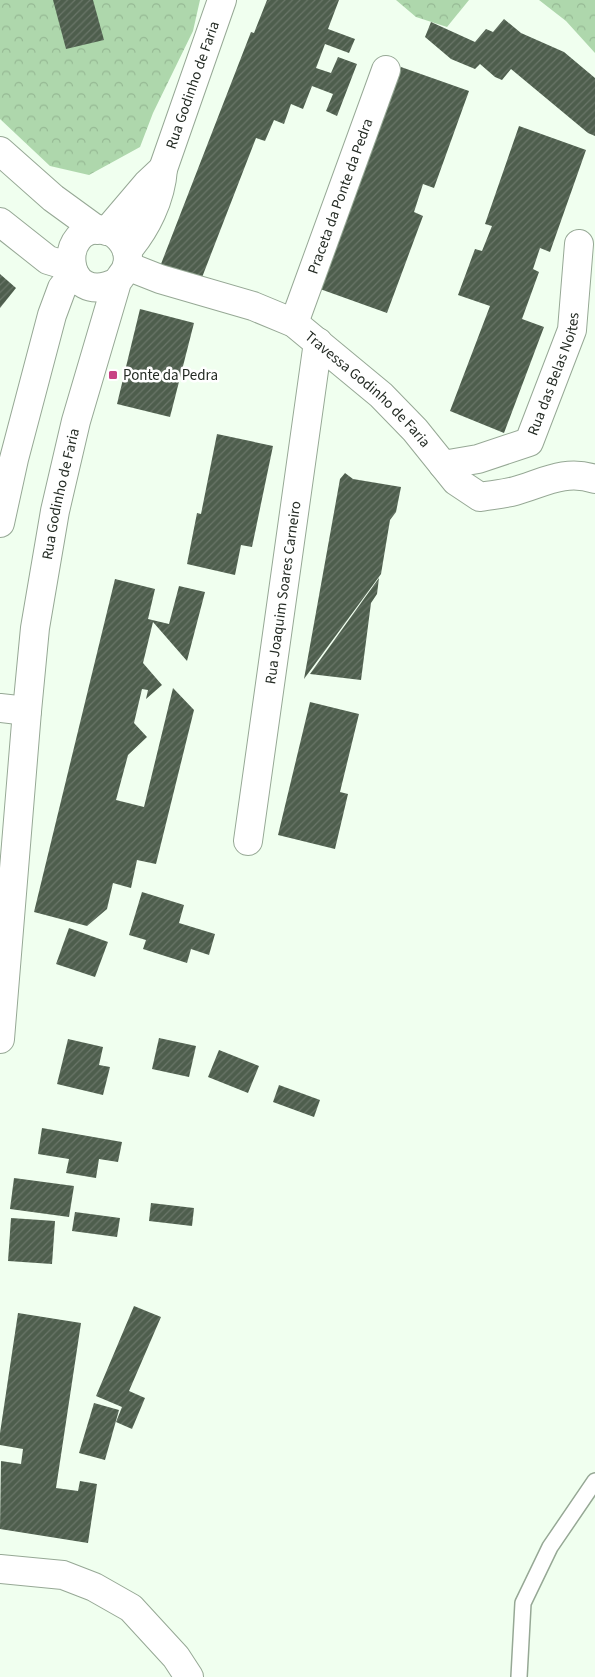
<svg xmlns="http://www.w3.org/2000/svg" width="595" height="1677" font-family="'Source Sans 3',sans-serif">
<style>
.forest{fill:url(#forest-crowns)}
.building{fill:url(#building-hatch)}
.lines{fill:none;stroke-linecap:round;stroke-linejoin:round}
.lane-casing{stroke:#96a895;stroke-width:18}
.street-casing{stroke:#96a895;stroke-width:30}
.secondary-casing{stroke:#96a895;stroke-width:30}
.lane{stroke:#fff;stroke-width:15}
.street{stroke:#fff;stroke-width:28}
.secondary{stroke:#fff;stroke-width:28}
.poi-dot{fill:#c84384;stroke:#fff;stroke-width:2}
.labels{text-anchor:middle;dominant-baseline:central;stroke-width:5;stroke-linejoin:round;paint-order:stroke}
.street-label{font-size:15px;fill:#242b24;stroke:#fff}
.poi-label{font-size:15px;fill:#242b24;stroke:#fff;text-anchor:start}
</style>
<defs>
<pattern id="forest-crowns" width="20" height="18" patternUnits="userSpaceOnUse" patternTransform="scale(1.25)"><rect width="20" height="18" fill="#aed7ac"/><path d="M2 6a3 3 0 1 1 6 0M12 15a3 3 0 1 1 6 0" fill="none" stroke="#96b994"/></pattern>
<pattern id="building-hatch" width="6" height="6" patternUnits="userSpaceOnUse" patternTransform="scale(1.25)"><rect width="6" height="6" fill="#4e5e4d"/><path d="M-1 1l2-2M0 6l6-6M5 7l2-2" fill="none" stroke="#6a7669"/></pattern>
</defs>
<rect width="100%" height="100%" fill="#f0ffef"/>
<g class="forest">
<polygon points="0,0 200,0 193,31 153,113 140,147 89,175 50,166 0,119"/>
<polygon points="396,0 469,0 447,27 416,17"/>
<polygon points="539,0 595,0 595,53 566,21"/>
</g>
<g class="building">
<polygon points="53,0 93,0 104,40 66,49"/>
<polygon points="267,0 339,0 328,29 355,39 349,53 325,44 316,68 331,73 338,57 357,64 337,116 326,111 333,94 312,86 303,109 291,104 284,124 274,120 265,141 256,138 201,280 161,264 251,32 254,33"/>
<polygon points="504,19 521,33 564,52 595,78 595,136 588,133 511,69 502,80 495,77 480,64 475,69 451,59 425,37 431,22 475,42 486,29 493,32"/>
<polygon points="401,67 469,91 434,188 423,184 414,212 423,216 387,313 320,289"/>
<polygon points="519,126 586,150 550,252 540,248 533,269 539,272 522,319 544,327 504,433 450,411 490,306 458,295 475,249 482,251 492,226 485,224"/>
<polygon points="0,274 16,288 0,308"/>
<polygon points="140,309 194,323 170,417 117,404"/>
<polygon points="217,434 273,446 252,547 241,545 235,575 187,564 197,513 201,514"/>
<polygon points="345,473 353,479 401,487 396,512 390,520 381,574 304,679 340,479"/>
<polygon points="379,578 377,594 371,603 361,680 310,674"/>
<polygon points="115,579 155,589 148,619 169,624 179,586 205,592 187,661 153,622 143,663 162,685 146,699 148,690 142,689 134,723 147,737 128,755 116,800 144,807 173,688 194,710 156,864 137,860 131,888 113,883 107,909 87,926 34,912"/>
<polygon points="310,702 359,714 340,792 348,794 335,849 278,835"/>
<polygon points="142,892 184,905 179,923 215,934 209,955 191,949 187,963 143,949 146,940 129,935"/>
<polygon points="69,928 108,942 95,977 56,964"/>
<polygon points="159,1038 196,1046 189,1077 152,1069"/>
<polygon points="68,1039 103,1047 99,1065 110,1067 103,1095 57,1084"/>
<polygon points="219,1050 259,1066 248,1093 208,1077"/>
<polygon points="279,1085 320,1100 314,1117 273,1102"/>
<polygon points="42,1128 122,1142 118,1162 99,1159 96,1178 66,1173 69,1159 38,1154"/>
<polygon points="14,1178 74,1186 69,1217 10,1209"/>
<polygon points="151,1203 194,1208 192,1226 149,1221"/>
<polygon points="75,1212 120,1218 117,1237 72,1231"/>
<polygon points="11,1218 55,1221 52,1264 8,1261"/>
<polygon points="134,1306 161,1317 129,1391 145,1398 132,1429 116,1422 122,1407 96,1396"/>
<polygon points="18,1313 81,1323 56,1488 78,1491 80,1481 97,1484 88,1543 0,1529 1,1461 21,1464 23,1449 0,1445 0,1433"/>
<polygon points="94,1403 119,1410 105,1460 79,1453"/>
</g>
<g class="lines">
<g class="lane-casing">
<polyline id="lane" points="519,1677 523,1603 550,1547 595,1481"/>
</g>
<g class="street-casing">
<g id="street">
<path id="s1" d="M 127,266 L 160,279 L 253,306 L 294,323 L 381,395 L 415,430 L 456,481 L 480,497 C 491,495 504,494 515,491 C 543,483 565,469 595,479"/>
<path id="s2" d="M 294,323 L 386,70"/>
<path id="s3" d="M 443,465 L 478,459 L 529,442 L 572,330 L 579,244"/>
<path id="s4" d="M 248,841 L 318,342"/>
</g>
</g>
<g class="secondary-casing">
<g id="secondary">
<polyline points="0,151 53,198 97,230"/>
<polyline points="0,222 48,260 71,267"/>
<polyline points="107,231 147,184 163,169"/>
<path id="s5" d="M 127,251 C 146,229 161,199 163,169 L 222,0"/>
<polyline points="0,523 14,459 52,315 62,288 74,273"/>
<polyline points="0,708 27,711"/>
<path id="s6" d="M 0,1039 L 27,711 L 35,628 L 55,511 L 76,421 L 117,282 C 120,277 126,271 127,265 C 131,250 120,233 105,230 C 56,221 61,310 117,282"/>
<polyline points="0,1569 63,1575 94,1587 131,1608 176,1657 189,1677"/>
</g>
</g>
<use href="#lane" class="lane"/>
<use href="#street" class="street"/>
<use href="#secondary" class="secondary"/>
</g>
<rect class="poi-dot" x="108" y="370" width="10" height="10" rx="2.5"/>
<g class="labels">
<g class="street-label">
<text stroke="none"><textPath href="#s5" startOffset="180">Rua Godinho de Faria</textPath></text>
<text stroke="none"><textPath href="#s2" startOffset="135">Praceta da Ponte da Pedra</textPath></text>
<text stroke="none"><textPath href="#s3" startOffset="162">Rua das Belas Noites</textPath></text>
<text stroke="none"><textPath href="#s1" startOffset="276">Travessa Godinho de Faria</textPath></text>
<text stroke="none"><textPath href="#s6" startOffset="549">Rua Godinho de Faria</textPath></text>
<text stroke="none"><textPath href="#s4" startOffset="251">Rua Joaquim Soares Carneiro</textPath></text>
</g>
<g class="poi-label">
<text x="123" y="375">Ponte da Pedra</text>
</g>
</g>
</svg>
